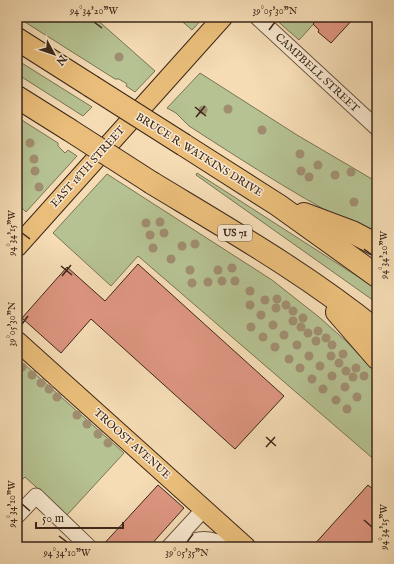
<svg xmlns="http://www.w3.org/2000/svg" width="394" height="564" font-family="'IM FELL English',serif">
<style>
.green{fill:#b6c292;stroke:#787456}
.building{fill:#dd9580;stroke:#3b271a}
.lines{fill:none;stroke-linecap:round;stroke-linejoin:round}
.minor-casing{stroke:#6a5441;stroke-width:17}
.major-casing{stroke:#3b271a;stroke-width:21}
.highway-casing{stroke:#3b271a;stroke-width:24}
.minor{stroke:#f8e8cf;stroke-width:15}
.major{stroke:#eabe7a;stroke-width:19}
.highway{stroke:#eabe7a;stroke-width:22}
.highway-bridge-casing{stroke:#3b271a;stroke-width:24;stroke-linecap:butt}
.highway-bridge{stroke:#eabe7a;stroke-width:22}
.tree{fill:#a08e70}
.ticks{fill:none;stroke:#3b271a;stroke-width:1.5}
.labels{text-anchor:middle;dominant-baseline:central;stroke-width:3;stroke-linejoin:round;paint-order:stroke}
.shield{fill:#f8e8cf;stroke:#746150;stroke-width:1}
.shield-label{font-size:10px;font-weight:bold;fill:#3b271a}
.street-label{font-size:11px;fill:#3b271a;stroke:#f8e8cf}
.neatline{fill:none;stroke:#3b271a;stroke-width:1.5}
.ticks-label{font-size:10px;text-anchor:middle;fill:#3b271a}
</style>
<rect width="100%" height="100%" fill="#f5dcb5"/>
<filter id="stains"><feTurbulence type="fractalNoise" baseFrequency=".005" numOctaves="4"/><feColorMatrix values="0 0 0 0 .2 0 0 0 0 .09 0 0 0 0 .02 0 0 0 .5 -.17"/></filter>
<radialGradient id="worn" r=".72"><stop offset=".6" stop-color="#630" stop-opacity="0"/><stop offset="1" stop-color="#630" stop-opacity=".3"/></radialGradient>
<g class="green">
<polygon points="17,17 94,17 155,71 135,92 126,86 127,84 119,79 115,79"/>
<polygon points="177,17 204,17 192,30"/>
<polygon points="273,17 320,17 299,40"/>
<polygon points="17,60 92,107 83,116 17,74"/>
<path d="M 200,73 L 297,135 L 377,182 L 377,237 C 311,205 251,166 189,126 L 176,113 L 167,108 Z"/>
<polygon points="17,117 58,143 58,146 65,153 68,150 77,156 26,212 17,203"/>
<polygon points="197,173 377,289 377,303 196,175"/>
<polygon points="107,174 272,280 319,317 347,342 377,374 377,462 138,256 111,286 53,233"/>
<polygon points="17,362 21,366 23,363 124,453 67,515 25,477 17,485"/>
</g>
<g class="building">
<polygon points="320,17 355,17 331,43 318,32 319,30 313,24"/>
<polygon points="138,264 284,396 235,449 91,319 61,353 22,318 67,267 105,301"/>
<polygon points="158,485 184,508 149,547 101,547"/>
<polygon points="368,485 377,493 377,547 312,547"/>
</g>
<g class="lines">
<g class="minor-casing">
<g id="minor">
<polyline points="257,17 377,128"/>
<polyline points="17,516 36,496 89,547"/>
<polyline points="169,547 204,509"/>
<path d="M 180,547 C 199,537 209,537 229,547"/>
</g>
</g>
<g class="major-casing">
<g id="major">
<polyline points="17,247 223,17"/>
<polyline points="17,341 246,547"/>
</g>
</g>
<g class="highway-casing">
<g id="highway">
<polyline points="17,39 91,86"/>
<polyline points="17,97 68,129"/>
<polyline points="184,145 278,205 377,276"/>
<path d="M 152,183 C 228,229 307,274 377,331"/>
<polyline points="304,214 352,232 377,245"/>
<polyline points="337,312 377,358"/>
</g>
</g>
<use href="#minor" class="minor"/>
<use href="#major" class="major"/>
<use href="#highway" class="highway"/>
<g class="highway-bridge-casing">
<g id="highway-bridge">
<polyline points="91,86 184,145"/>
<polyline points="68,129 152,183"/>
</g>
</g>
<use href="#highway-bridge" class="highway-bridge"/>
</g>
<g class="tree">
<circle cx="119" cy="57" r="4.5"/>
<circle cx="228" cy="109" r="4.5"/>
<circle cx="203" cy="110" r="4.5"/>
<circle cx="262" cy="130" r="4.5"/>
<circle cx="30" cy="143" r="4.5"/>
<circle cx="300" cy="154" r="4.5"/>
<circle cx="34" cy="159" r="4.5"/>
<circle cx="318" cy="165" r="4.5"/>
<circle cx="35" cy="171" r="4.5"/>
<circle cx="301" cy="171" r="4.5"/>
<circle cx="351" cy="172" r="4.5"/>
<circle cx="335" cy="175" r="4.5"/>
<circle cx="309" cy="177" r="4.5"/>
<circle cx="39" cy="187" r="4.5"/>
<circle cx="354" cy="202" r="4.5"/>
<circle cx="160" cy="222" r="4.5"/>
<circle cx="146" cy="223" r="4.5"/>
<circle cx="164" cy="233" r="4.5"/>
<circle cx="150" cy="235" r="4.5"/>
<circle cx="195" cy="244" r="4.5"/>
<circle cx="182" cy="246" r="4.5"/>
<circle cx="153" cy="248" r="4.5"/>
<circle cx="171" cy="259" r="4.5"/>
<circle cx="232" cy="268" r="4.5"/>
<circle cx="190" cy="270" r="4.5"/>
<circle cx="218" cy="270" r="4.5"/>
<circle cx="222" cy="281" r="4.5"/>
<circle cx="235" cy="281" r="4.5"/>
<circle cx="208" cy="282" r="4.5"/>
<circle cx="192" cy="283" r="4.5"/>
<circle cx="250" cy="291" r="4.5"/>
<circle cx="277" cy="299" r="4.5"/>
<circle cx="265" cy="300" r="4.5"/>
<circle cx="250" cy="305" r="4.5"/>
<circle cx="286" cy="305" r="4.5"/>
<circle cx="276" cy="308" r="4.5"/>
<circle cx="293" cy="311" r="4.5"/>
<circle cx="261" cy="315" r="4.5"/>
<circle cx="303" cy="318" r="4.5"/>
<circle cx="293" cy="321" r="4.5"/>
<circle cx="273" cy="325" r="4.5"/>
<circle cx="251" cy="327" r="4.5"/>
<circle cx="301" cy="327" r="4.5"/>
<circle cx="318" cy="331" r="4.5"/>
<circle cx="308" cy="333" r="4.5"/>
<circle cx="284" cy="335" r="4.5"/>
<circle cx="263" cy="337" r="4.5"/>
<circle cx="326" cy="338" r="4.5"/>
<circle cx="316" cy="341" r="4.5"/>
<circle cx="297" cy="345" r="4.5"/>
<circle cx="332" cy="345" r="4.5"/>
<circle cx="275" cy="347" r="4.5"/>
<circle cx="343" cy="354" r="4.5"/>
<circle cx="309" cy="356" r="4.5"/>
<circle cx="331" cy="356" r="4.5"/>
<circle cx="289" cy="359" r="4.5"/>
<circle cx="339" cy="363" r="4.5"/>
<circle cx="320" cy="366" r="4.5"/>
<circle cx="22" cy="367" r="4.5"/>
<circle cx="300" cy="368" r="4.5"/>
<circle cx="356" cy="368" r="4.5"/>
<circle cx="346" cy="371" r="4.5"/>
<circle cx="32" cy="375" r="4.5"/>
<circle cx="332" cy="376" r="4.5"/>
<circle cx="364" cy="376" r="4.5"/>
<circle cx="353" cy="377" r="4.5"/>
<circle cx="312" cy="379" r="4.5"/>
<circle cx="41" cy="383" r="4.5"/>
<circle cx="345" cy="387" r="4.5"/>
<circle cx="49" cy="389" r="4.5"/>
<circle cx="323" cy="389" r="4.5"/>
<circle cx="57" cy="397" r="4.5"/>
<circle cx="357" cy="397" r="4.5"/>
<circle cx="336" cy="400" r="4.5"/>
<circle cx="347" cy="409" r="4.5"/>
<circle cx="77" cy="415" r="4.5"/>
<circle cx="87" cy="424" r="4.5"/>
<circle cx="98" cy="434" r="4.5"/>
<circle cx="108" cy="443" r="4.5"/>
</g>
<path class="ticks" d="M 94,22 L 102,28M 269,30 L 275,22M 195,107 L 206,116M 196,117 L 205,106M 22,233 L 30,239M 364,249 L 372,255M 61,266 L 72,275M 62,276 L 71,265M 22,324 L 28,316M 266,437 L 276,446M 266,447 L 275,437M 22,504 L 30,511M 364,520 L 372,527M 59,536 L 67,542M 187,542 L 193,534"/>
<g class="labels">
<rect class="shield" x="218" y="225" width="34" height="16" rx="3"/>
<g class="shield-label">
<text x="235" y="233">US 71</text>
</g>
<g class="street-label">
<text transform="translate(317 73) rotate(43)">CAMPBELL STREET</text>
<text transform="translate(199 155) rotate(32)">BRUCE R. WATKINS DRIVE</text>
<text transform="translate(88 167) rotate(-48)">EAST 18TH STREET</text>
<text transform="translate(132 444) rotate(42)">TROOST AVENUE</text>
</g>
</g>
<rect width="394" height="564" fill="none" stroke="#f5dcb5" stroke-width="44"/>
<g transform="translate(54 54) rotate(130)" stroke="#f8e8cf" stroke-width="3" paint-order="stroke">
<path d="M0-3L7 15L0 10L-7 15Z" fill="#3b271a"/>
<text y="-6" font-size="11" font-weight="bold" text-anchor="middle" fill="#3b271a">N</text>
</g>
<path d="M36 522v6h87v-6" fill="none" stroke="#3b271a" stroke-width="2"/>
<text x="42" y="522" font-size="12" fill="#3b271a" stroke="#f8e8cf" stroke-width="3" paint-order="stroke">50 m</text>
<rect x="22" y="22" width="350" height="520" class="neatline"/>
<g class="ticks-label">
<text x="94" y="14">94°34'20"W</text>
<text x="275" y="14">39°05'30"N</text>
<text transform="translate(11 233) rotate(-90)" y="4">94°34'15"W</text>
<text transform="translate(383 255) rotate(-90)" y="4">94°34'20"W</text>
<text transform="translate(11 324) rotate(-90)" y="4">39°05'30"N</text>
<text transform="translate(11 504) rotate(-90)" y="4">94°34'10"W</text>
<text transform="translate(383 527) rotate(-90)" y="4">94°34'15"W</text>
<text x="67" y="556">94°34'10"W</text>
<text x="187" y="556">39°05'35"N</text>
</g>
<rect width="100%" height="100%" filter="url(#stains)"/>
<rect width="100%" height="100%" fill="url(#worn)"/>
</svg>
